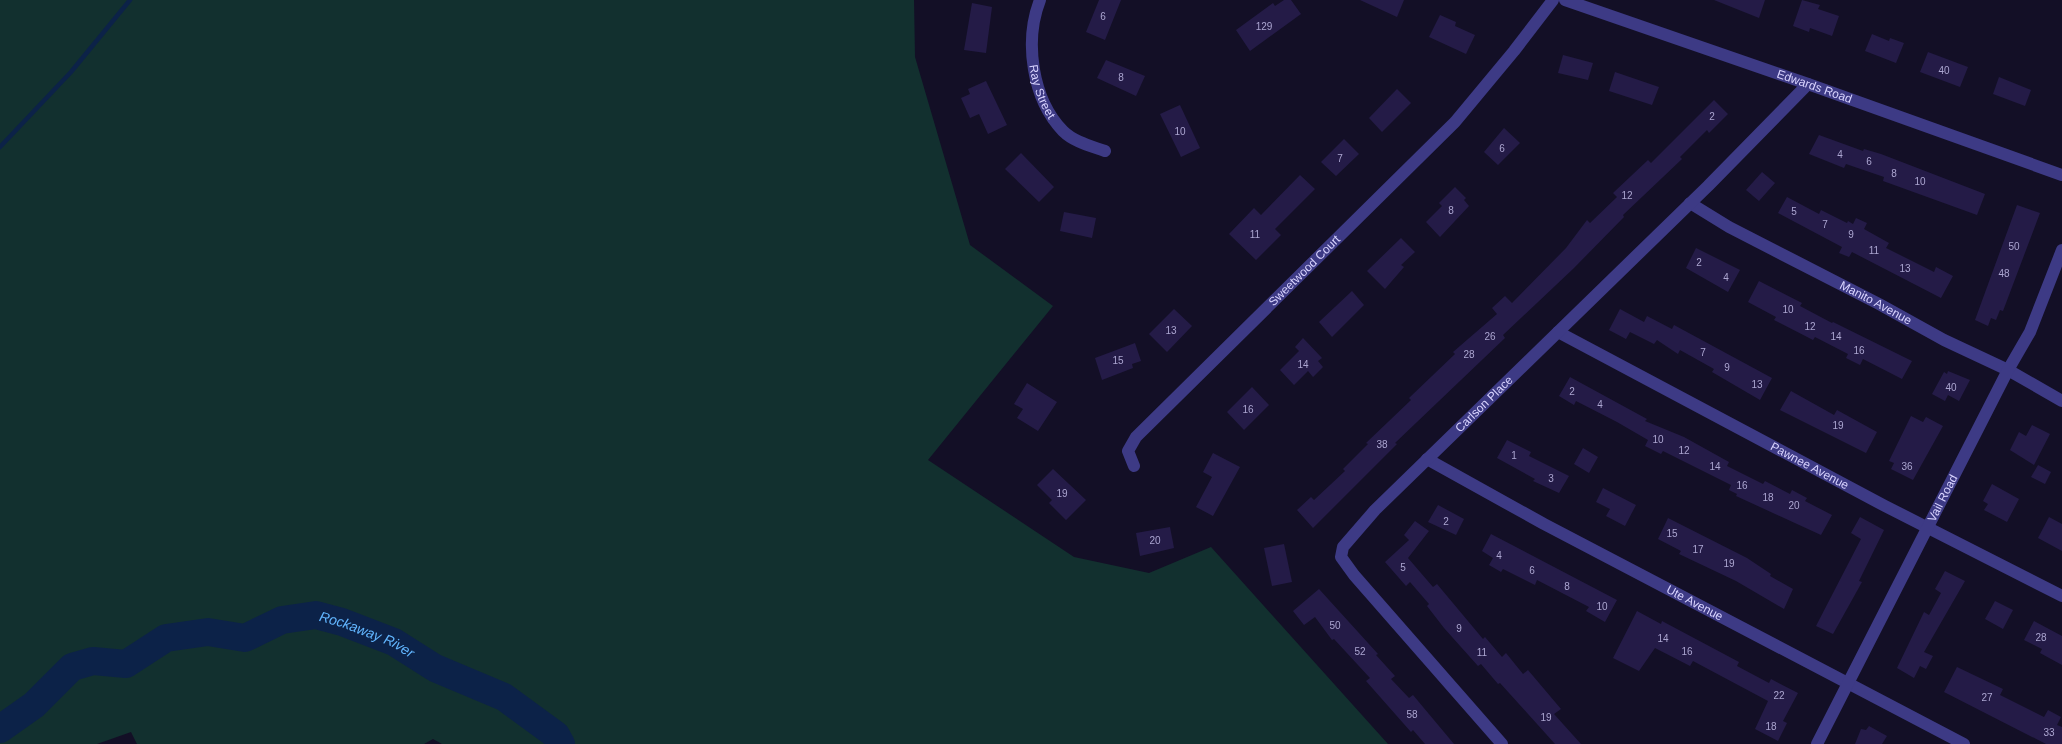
<svg xmlns="http://www.w3.org/2000/svg" width="2062" height="744" font-family="Arial,sans-serif">
<style>
.green{fill:#12302f}
.lines{fill:none;stroke-linecap:round;stroke-linejoin:round}
.stream{stroke:#0c2248;stroke-width:4.5}
.river{stroke:#0c2248;stroke-width:28}
.building{fill:#241b47}
.minor{stroke:#3d3a85;stroke-width:12}
.labels{text-anchor:middle;dominant-baseline:central;stroke-width:5;stroke-linejoin:round;paint-order:stroke}
.number-label{font-size:10px;fill:#aca6d1}
.street-label{font-size:12px;fill:#d9d4ff;stroke:#130f26}
.water-label{font-size:14px;font-style:italic;fill:#62b6ff;stroke:#130f26}
</style>
<rect width="100%" height="100%" fill="#130f26"/>
<polygon class="green" points="0,0 914,0 915,57 970,245 1053,306 928,460 1074,557 1149,573 1211,547 1388,744 442,744 433,739 424,744 137,744 131,732 97,744 0,744"/>
<g class="lines">
<polyline class="stream" points="0,147 71,72 130,0"/>
<path class="river" id="s1" d="M 0,729 L 34,705 L 72,667 L 93,661 L 126,664 L 166,638 L 208,632 L 245,638 L 282,620 L 316,615 L 342,622 L 394,642 L 435,668 L 504,697 L 556,735 L 561,744"/>
</g>
<g class="building">
<polygon points="1099,0 1121,0 1105,40 1086,32"/>
<polygon points="1284,0 1291,0 1301,14 1250,51 1236,30 1273,3 1275,6"/>
<polygon points="1360,0 1404,0 1397,17"/>
<polygon points="1714,0 1765,0 1759,18"/>
<polygon points="1802,0 1820,5 1818,9 1839,16 1832,36 1810,28 1809,32 1793,26"/>
<polygon points="972,3 992,7 986,53 964,50"/>
<polygon points="1440,15 1456,22 1455,26 1475,35 1466,54 1429,37"/>
<polygon points="1872,34 1889,41 1890,38 1904,43 1896,63 1865,51"/>
<polygon points="1928,52 1968,67 1960,87 1920,72"/>
<polygon points="1563,55 1593,63 1588,80 1558,73"/>
<polygon points="1106,60 1145,76 1136,96 1097,78"/>
<polygon points="1615,72 1659,87 1652,105 1609,91"/>
<polygon points="1999,77 2031,90 2025,106 1993,94"/>
<polygon points="986,81 1007,125 988,134 979,114 970,118 961,98 970,94 968,89"/>
<polygon points="1397,89 1411,103 1382,132 1369,118"/>
<polygon points="1714,100 1728,114 1709,133 1707,130 1680,157 1682,159 1623,215 1624,217 1574,268 1503,335 1505,338 1395,443 1397,444 1313,528 1297,510 1311,497 1314,500 1345,471 1343,469 1368,444 1366,443 1411,400 1409,398 1455,354 1453,352 1497,314 1492,308 1505,296 1512,303 1566,248 1587,220 1590,223 1617,197 1613,193 1648,160 1651,163"/>
<polygon points="1180,105 1200,148 1181,157 1160,114"/>
<polygon points="1504,128 1520,143 1498,165 1484,152"/>
<polygon points="1819,135 1863,151 1864,149 1881,154 1985,194 1977,215 1883,181 1884,177 1846,164 1844,168 1809,154"/>
<polygon points="1344,139 1359,154 1336,176 1321,162"/>
<polygon points="1021,153 1054,187 1039,202 1005,169"/>
<polygon points="1762,172 1775,183 1759,201 1746,190"/>
<polygon points="1300,175 1315,189 1275,229 1281,235 1256,260 1229,234 1254,208 1261,215"/>
<polygon points="1455,187 1466,198 1464,200 1469,206 1440,237 1426,222 1442,206 1439,203"/>
<polygon points="1787,197 1819,214 1821,210 1847,223 1848,221 1853,224 1856,218 1867,223 1864,229 1889,243 1886,248 1934,272 1936,267 1953,276 1941,298 1852,252 1849,257 1839,253 1842,247 1778,213"/>
<polygon points="2017,205 2040,213 2003,311 2000,310 1996,320 1991,318 1988,326 1975,320"/>
<polygon points="1064,212 1096,218 1092,238 1060,231"/>
<polygon points="1401,238 1415,252 1401,265 1404,267 1385,289 1367,271"/>
<polygon points="1696,248 1740,270 1728,292 1686,268"/>
<polygon points="1759,281 1802,303 1800,306 1832,323 1833,322 1912,361 1902,379 1863,359 1860,365 1846,358 1848,354 1815,337 1813,340 1774,320 1776,317 1748,302"/>
<polygon points="1352,291 1364,305 1332,337 1319,322"/>
<polygon points="1174,309 1192,326 1167,352 1149,334"/>
<polygon points="1620,309 1644,322 1647,316 1672,329 1674,325 1772,378 1760,400 1712,372 1714,369 1680,350 1678,354 1657,340 1654,344 1630,332 1626,339 1609,330"/>
<polygon points="1303,338 1322,358 1318,361 1323,367 1313,377 1308,371 1294,385 1280,370 1299,351 1295,347"/>
<polygon points="1135,343 1141,361 1132,364 1133,368 1102,380 1095,358"/>
<polygon points="1948,371 1970,380 1959,401 1948,395 1945,401 1932,394 1944,372 1947,374"/>
<polygon points="1570,377 1647,419 1645,421 1684,437 1729,462 1727,466 1763,484 1765,481 1790,494 1792,490 1807,498 1805,501 1832,515 1821,535 1736,496 1737,494 1729,490 1731,485 1663,451 1661,454 1645,446 1648,440 1617,422 1576,401 1574,405 1559,396"/>
<polygon points="1027,383 1057,402 1038,431 1017,418 1023,409 1014,404"/>
<polygon points="1252,387 1269,405 1244,430 1227,412"/>
<polygon points="1791,391 1834,415 1837,410 1877,432 1866,453 1780,410"/>
<polygon points="1911,416 1923,422 1926,417 1943,426 1913,480 1891,469 1894,463 1889,461"/>
<polygon points="2032,425 2050,434 2034,465 2010,450 2019,432 2026,436"/>
<polygon points="1507,440 1531,452 1529,456 1569,476 1559,493 1533,481 1535,479 1497,458"/>
<polygon points="1583,448 1598,457 1589,473 1574,464"/>
<polygon points="1213,453 1240,467 1213,516 1196,507 1212,477 1203,472"/>
<polygon points="2038,465 2051,472 2045,484 2031,477"/>
<polygon points="1053,469 1086,500 1066,520 1049,503 1052,500 1037,485"/>
<polygon points="1992,484 2019,499 2007,522 1984,510 1988,504 1983,501"/>
<polygon points="1603,488 1636,505 1625,526 1606,516 1610,509 1596,502"/>
<polygon points="1438,505 1464,519 1456,535 1428,522"/>
<polygon points="1860,517 1884,530 1859,581 1862,582 1833,634 1816,626 1861,539 1851,533"/>
<polygon points="2049,517 2062,524 2062,551 2038,538"/>
<polygon points="1668,518 1747,558 1771,574 1770,576 1793,589 1784,609 1736,581 1679,554 1681,551 1658,539"/>
<polygon points="1415,521 1429,531 1408,558 1433,587 1437,584 1483,639 1485,637 1502,657 1506,653 1523,674 1528,670 1561,709 1554,714 1581,744 1555,744 1500,683 1498,684 1481,664 1478,666 1444,628 1427,606 1429,604 1410,582 1406,586 1385,562 1409,540 1404,535"/>
<polygon points="1170,527 1174,548 1140,556 1136,533"/>
<polygon points="1491,534 1617,600 1605,622 1586,611 1589,607 1537,580 1535,585 1503,569 1501,572 1489,565 1493,558 1482,551"/>
<polygon points="1284,544 1292,582 1272,586 1264,548"/>
<polygon points="1945,571 1965,581 1924,652 1933,656 1926,669 1920,666 1914,678 1897,668 1924,612 1929,615 1941,593 1935,589"/>
<polygon points="1319,589 1378,654 1376,655 1395,676 1391,679 1409,698 1413,695 1454,744 1425,744 1413,730 1411,732 1366,681 1370,678 1334,639 1332,640 1315,617 1304,625 1293,611"/>
<polygon points="1995,601 2013,610 2003,629 1985,619"/>
<polygon points="1637,611 1661,624 1662,621 1739,662 1737,666 1769,683 1771,679 1798,693 1783,721 1787,723 1778,741 1755,729 1768,701 1693,661 1690,666 1655,648 1639,671 1613,658"/>
<polygon points="2034,621 2062,636 2062,665 2040,653 2042,649 2024,640"/>
<polygon points="1957,667 2003,689 2000,695 2044,717 2048,710 2061,717 2057,725 2062,727 2062,744 2046,744 1944,692"/>
<polygon points="1869,726 1887,736 1882,744 1855,744 1861,729 1866,730"/>
</g>
<g class="lines">
<g class="minor">
<path id="s2" d="M 1040,0 C 1024,41 1032,99 1063,131 C 1074,142 1091,146 1105,151"/>
<path id="s3" d="M 1565,0 L 1808,84 L 2062,175"/>
<path id="s4" d="M 1690,203 L 1729,227 L 1879,304 L 1944,340 L 2008,370 L 2062,401"/>
<path id="s5" d="M 1558,332 L 1885,506 L 2062,596"/>
<path id="s6" d="M 1427,459 L 1544,524 L 1964,744"/>
<path id="s7" d="M 1134,466 L 1128,451 L 1136,437 L 1455,122 L 1514,51 L 1553,0"/>
<path id="s8" d="M 1502,744 L 1354,575 L 1341,557 L 1343,547 L 1375,510 L 1708,186 L 1808,84"/>
<path id="s9" d="M 1817,744 L 2008,370 L 2030,332 L 2062,250"/>
</g>
</g>
<g class="labels">
<g class="number-label">
<text x="1103" y="16">6</text>
<text x="1264" y="26">129</text>
<text x="1944" y="70">40</text>
<text x="1121" y="77">8</text>
<text x="1712" y="116">2</text>
<text x="1180" y="131">10</text>
<text x="1502" y="148">6</text>
<text x="1840" y="154">4</text>
<text x="1340" y="158">7</text>
<text x="1869" y="161">6</text>
<text x="1894" y="173">8</text>
<text x="1920" y="181">10</text>
<text x="1627" y="195">12</text>
<text x="1451" y="210">8</text>
<text x="1794" y="211">5</text>
<text x="1825" y="224">7</text>
<text x="1255" y="234">11</text>
<text x="1851" y="234">9</text>
<text x="2014" y="246">50</text>
<text x="1874" y="250">11</text>
<text x="1699" y="262">2</text>
<text x="1905" y="268">13</text>
<text x="2004" y="273">48</text>
<text x="1726" y="277">4</text>
<text x="1788" y="309">10</text>
<text x="1810" y="326">12</text>
<text x="1171" y="330">13</text>
<text x="1490" y="336">26</text>
<text x="1836" y="336">14</text>
<text x="1859" y="350">16</text>
<text x="1703" y="352">7</text>
<text x="1469" y="354">28</text>
<text x="1118" y="360">15</text>
<text x="1303" y="364">14</text>
<text x="1727" y="367">9</text>
<text x="1757" y="384">13</text>
<text x="1951" y="387">40</text>
<text x="1572" y="391">2</text>
<text x="1600" y="404">4</text>
<text x="1248" y="409">16</text>
<text x="1838" y="425">19</text>
<text x="1658" y="439">10</text>
<text x="1382" y="444">38</text>
<text x="1684" y="450">12</text>
<text x="1514" y="455">1</text>
<text x="1715" y="466">14</text>
<text x="1907" y="466">36</text>
<text x="1551" y="478">3</text>
<text x="1742" y="485">16</text>
<text x="1062" y="493">19</text>
<text x="1768" y="497">18</text>
<text x="1794" y="505">20</text>
<text x="1446" y="521">2</text>
<text x="1672" y="533">15</text>
<text x="1155" y="540">20</text>
<text x="1698" y="549">17</text>
<text x="1499" y="555">4</text>
<text x="1729" y="563">19</text>
<text x="1403" y="567">5</text>
<text x="1532" y="570">6</text>
<text x="1567" y="586">8</text>
<text x="1602" y="606">10</text>
<text x="1335" y="625">50</text>
<text x="1459" y="628">9</text>
<text x="2041" y="637">28</text>
<text x="1663" y="638">14</text>
<text x="1360" y="651">52</text>
<text x="1687" y="651">16</text>
<text x="1482" y="652">11</text>
<text x="1779" y="695">22</text>
<text x="1987" y="697">27</text>
<text x="1412" y="714">58</text>
<text x="1546" y="717">19</text>
<text x="1771" y="726">18</text>
<text x="2049" y="732">33</text>
</g>
<g class="street-label">
<text stroke="none"><textPath href="#s3" startOffset="264">Edwards Road</textPath></text>
<text stroke="none"><textPath href="#s2" startOffset="94">Ray Street</textPath></text>
<text stroke="none"><textPath href="#s7" startOffset="269">Sweetwood Court</textPath></text>
<text stroke="none"><textPath href="#s4" startOffset="211">Manito Avenue</textPath></text>
<text stroke="none"><textPath href="#s8" startOffset="458">Carlson Place</textPath></text>
<text stroke="none"><textPath href="#s5" startOffset="285">Pawnee Avenue</textPath></text>
<text stroke="none"><textPath href="#s9" startOffset="276">Vail Road</textPath></text>
<text stroke="none"><textPath href="#s6" startOffset="304">Ute Avenue</textPath></text>
</g>
<g class="water-label">
<text stroke="none"><textPath href="#s1" startOffset="408">Rockaway River</textPath></text>
</g>
</g>
</svg>
